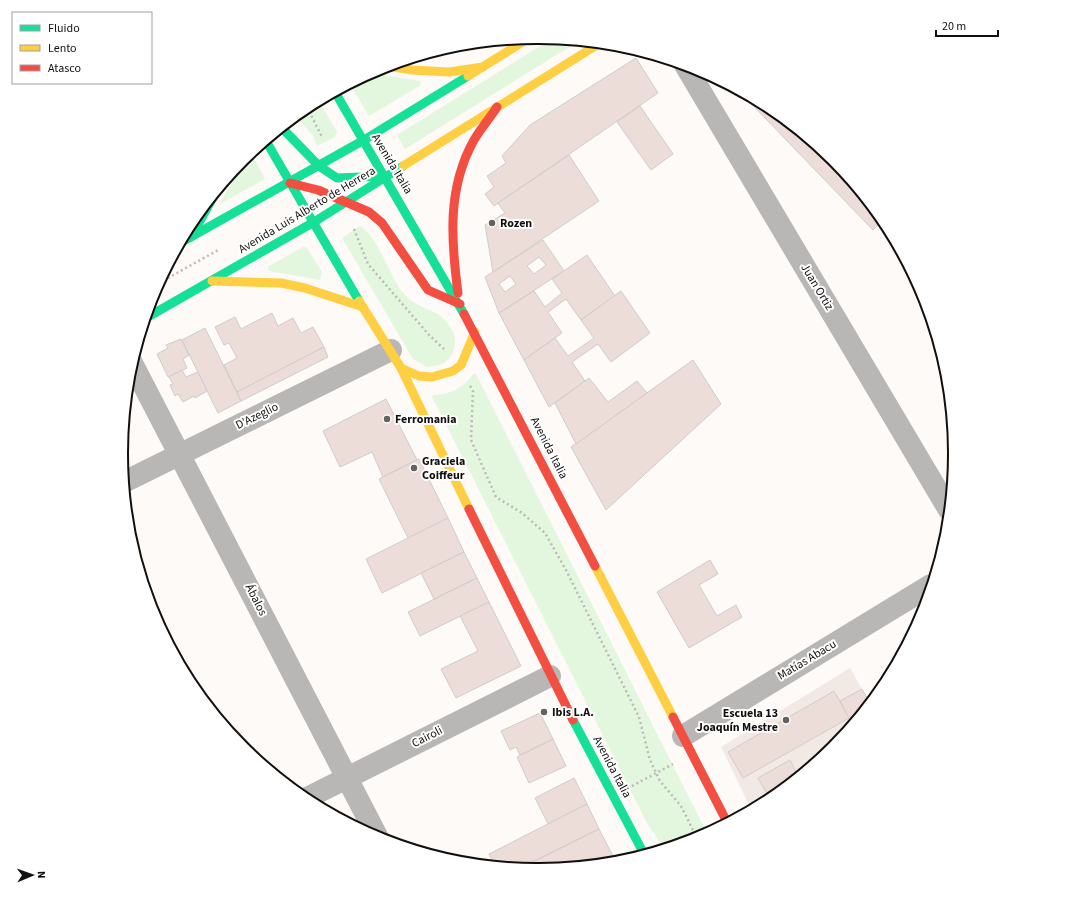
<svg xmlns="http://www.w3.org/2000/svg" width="1076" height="907" font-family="'Source Sans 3',sans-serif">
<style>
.built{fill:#f2e9e4}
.green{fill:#e3f7de}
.building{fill:#edddd9;stroke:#cfcccb;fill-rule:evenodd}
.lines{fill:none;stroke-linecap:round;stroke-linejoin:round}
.path{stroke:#bcb9b8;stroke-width:2.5;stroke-dasharray:2 3;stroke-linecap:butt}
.street{stroke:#b8b7b6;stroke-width:22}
.fast{stroke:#16e098;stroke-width:9}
.slow{stroke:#ffcf43;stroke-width:9}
.jam{stroke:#f24e42;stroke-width:9}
.poi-dot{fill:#646261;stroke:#fff;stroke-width:1.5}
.labels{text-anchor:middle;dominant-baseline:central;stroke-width:4;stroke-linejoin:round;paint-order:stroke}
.street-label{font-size:12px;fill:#12100f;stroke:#fff}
.poi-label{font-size:12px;font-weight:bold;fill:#12100f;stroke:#fff;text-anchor:start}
.rim{fill:none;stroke:#12100f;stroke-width:2}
</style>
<rect width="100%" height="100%" fill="#fdfaf8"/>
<polygon class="built" points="850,668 870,703 832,748 769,800 751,809 721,747"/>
<g class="green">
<polygon points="553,38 579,41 405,149 397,135"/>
<polygon points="371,73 420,81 421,85 369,116 350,84"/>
<polygon points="319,101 337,132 335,137 317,146 313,136 296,116"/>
<polygon points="251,153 265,179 218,205 235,178 241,162"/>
<path d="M 360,226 C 380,238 390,280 405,295 C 422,313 438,305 452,330 C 456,337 456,344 453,351 C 447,365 441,365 427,367 L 413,359 L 342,238 Z"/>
<polygon points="303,247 306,247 322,272 320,280 269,271 268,269 269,266"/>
<path d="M 473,374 L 476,374 L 707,833 L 697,838 L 664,848 L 648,825 L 432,397 L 433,395 C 449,395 464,388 473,374 Z"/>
</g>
<g class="building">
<polygon points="636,58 658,93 494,206 485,194 494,187 487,176 506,163 502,156 530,125"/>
<polygon points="739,91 770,107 833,159 883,220 873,230"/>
<polygon points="640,106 673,154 651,170 617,122"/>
<polygon points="569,155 599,201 493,272 485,225 505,213 498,203"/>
<path d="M 543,240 L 564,271 L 499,313 L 485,277 ZM 539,257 L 546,265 L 534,274 L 527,266 ZM 510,276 L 516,284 L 505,292 L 499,284 Z"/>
<polygon points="587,255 615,296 581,320 566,299 548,312 562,333 524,360 499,313 534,291 545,307 562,293 552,279"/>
<polygon points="621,291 650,333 611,362 598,344 572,362 585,381 549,407 524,360 555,338 568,356 594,338 581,320"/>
<polygon points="272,313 278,326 293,318 301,333 313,327 324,347 237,392 224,365 237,358 229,343 224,345 215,327 235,317 241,329"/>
<polygon points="205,328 241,401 218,413 182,340"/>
<polygon points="181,339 189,355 183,359 187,368 168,377 157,354 168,348 166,345"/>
<polygon points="324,347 328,357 241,401 237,392"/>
<polygon points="693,360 721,404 606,510 571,447"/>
<polygon points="182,370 186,377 198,372 207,391 195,398 194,396 183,402 178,394 175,396 170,385 173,384 169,377"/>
<polygon points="589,378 608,402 637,381 647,393 576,444 555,403"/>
<polygon points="386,399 417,460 383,477 372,452 340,467 323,431"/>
<polygon points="419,459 448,518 408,538 379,479"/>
<polygon points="448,518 464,552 382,593 366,559"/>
<polygon points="464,552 477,578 434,599 421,573"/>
<polygon points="710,560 718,574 699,585 717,616 736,605 742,617 689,648 657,592"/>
<polygon points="477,578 489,602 420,636 408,612"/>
<polygon points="489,602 521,666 456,698 441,669 478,651 460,616"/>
<polygon points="862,689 870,703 852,724 840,701"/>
<polygon points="834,691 849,718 743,778 728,752"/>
<polygon points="540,713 553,739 520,755 516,747 510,750 501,731"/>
<polygon points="553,739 566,766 529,783 517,757"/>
<polygon points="790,760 798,776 770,799 758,778"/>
<polygon points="574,778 587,804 548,824 535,798"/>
<polygon points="587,804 599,829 520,868 495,866 489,854"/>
<polygon points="599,829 616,862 537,870 533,862"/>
</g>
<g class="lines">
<g class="path">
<polyline points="307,107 322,137"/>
<polyline points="354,229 368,264 429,335 445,350"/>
<polyline points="159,283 220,249"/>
<polyline points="470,386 473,391 471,440 496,497 522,513 545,533 566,570 639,717 650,760 660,781 681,806 697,838"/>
<polyline points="632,786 673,764"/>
</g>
<g class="street">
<polyline points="685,65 949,510"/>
<polyline points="132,363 378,838"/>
<polyline points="124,482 391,350"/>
<polyline points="683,736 931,585"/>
<polyline points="305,799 550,676"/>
</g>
<g class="fast">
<polyline points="335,92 464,314"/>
<polyline points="282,128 319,166 337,178 386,176"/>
<polyline points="266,141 359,301"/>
<polyline points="191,237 216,192"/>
<polyline points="180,243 364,140 468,76"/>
<polyline points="146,318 314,222 403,166"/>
<polyline points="573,720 644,854"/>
</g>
<g class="slow">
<polyline points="388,66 412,70 449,72 483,67"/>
<polyline points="468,76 529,38"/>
<polyline points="403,166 600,43"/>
<polyline points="212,281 281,283 305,288 363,307"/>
<polyline points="359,301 401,368 469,509"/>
<polyline points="401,368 419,376 432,377 453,371 461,365 475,332"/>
<polyline points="595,566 673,717"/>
</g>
<g class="jam">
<polyline points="290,183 318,190 369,212 382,223 428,290 460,304"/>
<path d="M 458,293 C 451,240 447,188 474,140 C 481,128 490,118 497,107"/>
<polyline points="464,314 595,566"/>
<polyline points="469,509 573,720"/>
<polyline points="673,717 727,822"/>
</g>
</g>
<g class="poi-dot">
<circle cx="492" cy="223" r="4"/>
<circle cx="387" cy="419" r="4"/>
<circle cx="414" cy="468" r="4"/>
<circle cx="544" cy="712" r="4"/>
<circle cx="786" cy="720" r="4"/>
</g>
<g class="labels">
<g class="street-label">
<text transform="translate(392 164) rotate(59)">Avenida Italia</text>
<text transform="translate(307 210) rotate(-31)">Avenida Luis Alberto de Herrera</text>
<text transform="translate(817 287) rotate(59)">Juan Ortiz</text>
<text transform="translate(257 416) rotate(-26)">D'Azeglio</text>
<text transform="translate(549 448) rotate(63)">Avenida Italia</text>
<text transform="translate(256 600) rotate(63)">Ábalos</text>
<text transform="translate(807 660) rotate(-31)">Matías Abacu</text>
<text transform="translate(427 737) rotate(-27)">Cairoli</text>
<text transform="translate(612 767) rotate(62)">Avenida Italia</text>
</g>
<g class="poi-label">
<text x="500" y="223">Rozen</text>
<text x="395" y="419">Ferromania</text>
<text x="422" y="461">Graciela<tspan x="422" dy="14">Coiffeur</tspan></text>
<text x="552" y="712">Ibis L.A.</text>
<text x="778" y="713" text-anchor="end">Escuela 13<tspan x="778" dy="14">Joaquín Mestre</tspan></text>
</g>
</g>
<path d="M0 0H1076V907H0ZM537 44H539A409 409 0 0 1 948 453V454A409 409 0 0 1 539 863H537A409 409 0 0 1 128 454V453A409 409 0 0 1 537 44Z" fill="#fff" fill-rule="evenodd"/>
<path class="rim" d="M537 44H539A409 409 0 0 1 948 453V454A409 409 0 0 1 539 863H537A409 409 0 0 1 128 454V453A409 409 0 0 1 537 44Z"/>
<rect x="12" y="12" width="140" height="72" fill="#ffffff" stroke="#a09f9f"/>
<rect x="20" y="25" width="20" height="6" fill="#16e098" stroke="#a09f9f"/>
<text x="48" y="32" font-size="12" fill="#12100f">Fluido</text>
<rect x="20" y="45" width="20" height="6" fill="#ffcf43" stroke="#a09f9f"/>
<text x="48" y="52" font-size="12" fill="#12100f">Lento</text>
<rect x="20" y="65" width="20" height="6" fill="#f24e42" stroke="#a09f9f"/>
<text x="48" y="72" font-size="12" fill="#12100f">Atasco</text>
<g transform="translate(32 875) rotate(88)" stroke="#ffffff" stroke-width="3" paint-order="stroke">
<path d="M0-3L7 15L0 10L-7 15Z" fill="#12100f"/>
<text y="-6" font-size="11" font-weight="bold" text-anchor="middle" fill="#12100f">N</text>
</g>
<path d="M936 30v6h62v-6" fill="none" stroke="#12100f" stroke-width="2"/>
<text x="942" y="30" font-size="12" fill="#12100f" stroke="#ffffff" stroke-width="3" paint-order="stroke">20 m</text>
</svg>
